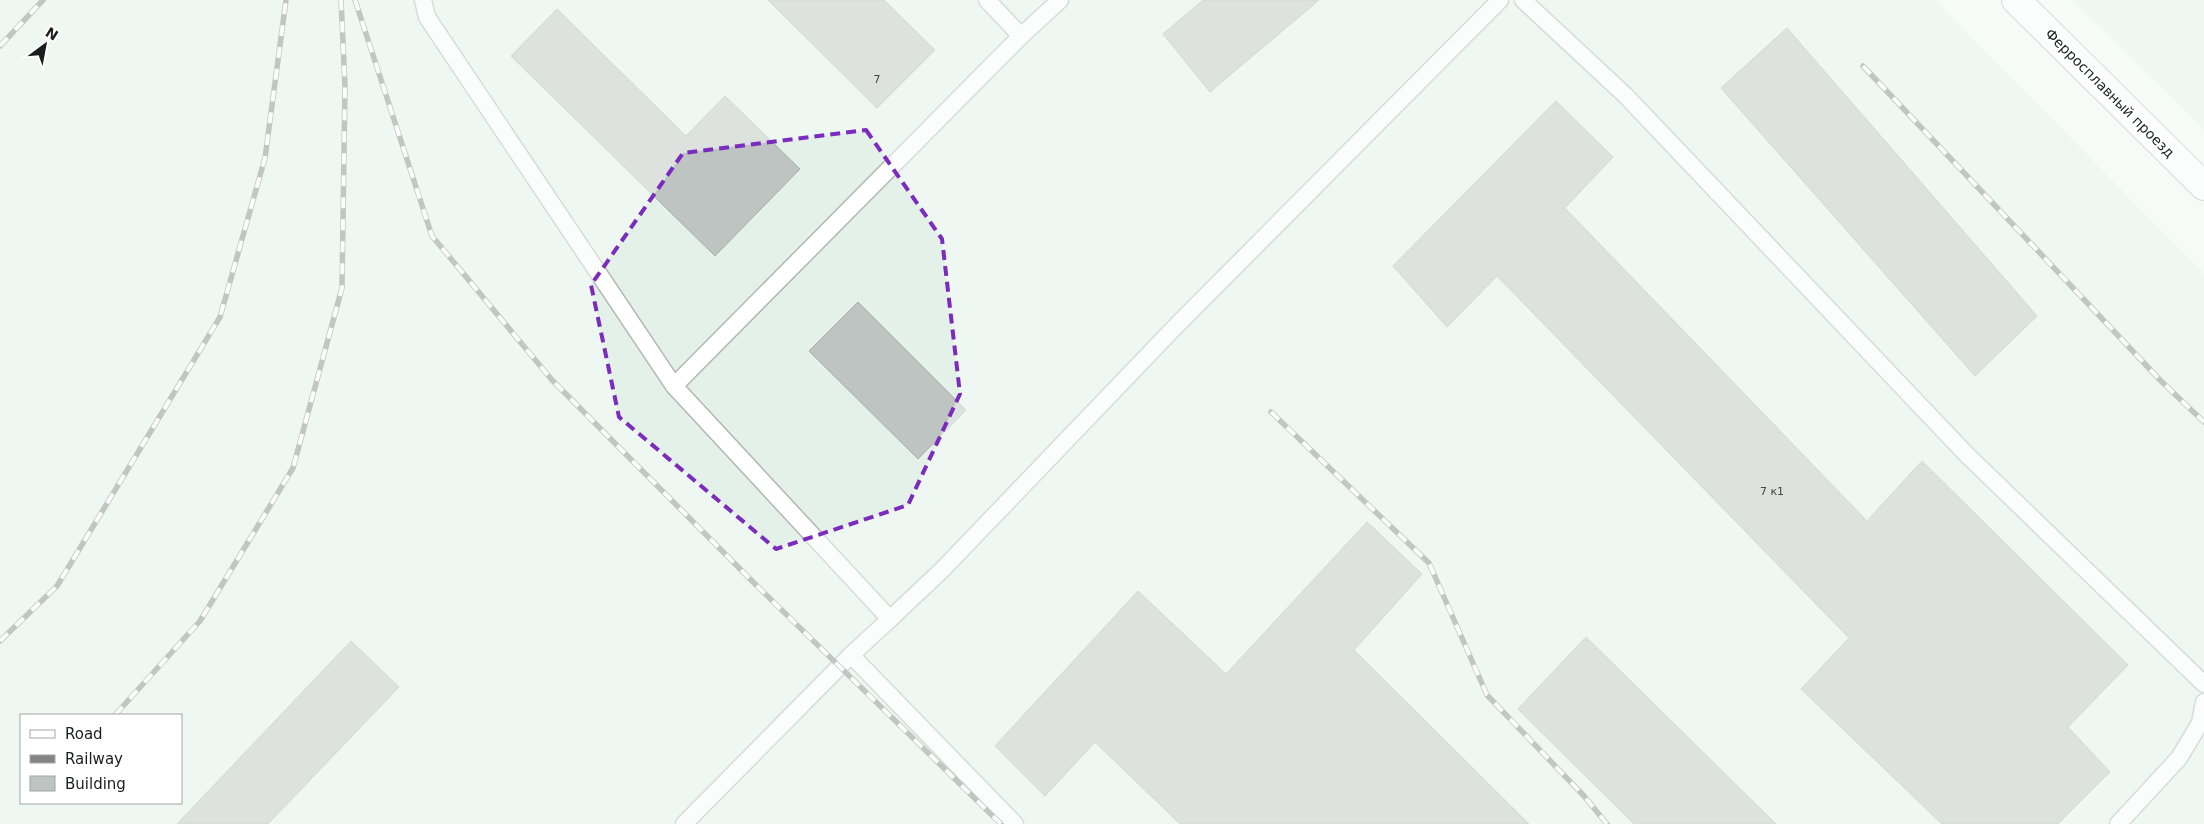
<svg xmlns="http://www.w3.org/2000/svg" width="2204" height="824" font-family="'DejaVu Sans',sans-serif">
<style>
.built{fill:#e4f1e9;fill-rule:evenodd}
.building{fill:#bec4c1;stroke:#a8adaa}
.lines{fill:none;stroke-linecap:round;stroke-linejoin:round}
.service-casing{stroke:#b2b7b4;stroke-width:19}
.minor-casing{stroke:#b2b7b4;stroke-width:30}
.service{stroke:#fff;stroke-width:16}
.minor{stroke:#fff;stroke-width:28}
.rail-casing{stroke:#828583;stroke-width:5.5}
.rail{stroke:#fff;stroke-width:4;stroke-dasharray:11;stroke-linecap:butt}
.marked{fill:none;stroke:#7b2cbf;stroke-width:4;stroke-dasharray:10 6;stroke-linejoin:round}
.labels{text-anchor:middle;dominant-baseline:central;stroke-width:5;stroke-linejoin:round;paint-order:stroke}
.number-label{font-size:11px;fill:#444846}
.street-label{font-size:14px;fill:#1c1e1d;stroke:#fff}
</style>
<rect width="100%" height="100%" fill="#f5fbf8"/>
<g class="built">
<path d="M 0,0 L 1935,0 L 2204,274 L 2204,824 L 0,824 ZM 21,715 L 181,715 L 181,803 L 21,803 Z"/>
<polygon points="2073,0 2204,0 2204,130"/>
</g>
<g class="building">
<polygon points="768,0 884,0 935,50 877,108"/>
<polygon points="1203,0 1319,0 1210,92 1163,34"/>
<polygon points="557,9 686,136 725,96 800,169 715,256 511,56"/>
<polygon points="1787,28 2037,316 1975,376 1721,88"/>
<polygon points="1556,101 1613,157 1565,208 1867,521 1922,461 2128,665 2068,727 2110,772 2058,824 1942,824 1801,689 1849,638 1497,276 1447,327 1393,266"/>
<polygon points="858,302 966,410 918,459 809,351"/>
<polygon points="1367,522 1422,574 1354,650 1529,824 1180,824 1095,742 1045,796 995,746 1138,591 1226,674"/>
<polygon points="1586,637 1776,824 1634,824 1518,709"/>
<polygon points="351,641 399,687 268,824 177,824"/>
</g>
<g class="lines">
<g class="service-casing">
<g id="service">
<polyline points="423,0 427,17 674,386"/>
<polyline points="987,0 1021,36 1060,0"/>
<polyline points="1523,0 1626,96 1967,455 2204,684"/>
<polyline points="890,619 942,570 1175,327 1500,0"/>
<polyline points="851,655 1015,824"/>
<polyline points="684,824 851,655 890,619 674,386 1021,36"/>
<polyline points="2118,824 2179,758 2200,723 2204,702"/>
</g>
</g>
<g class="minor-casing">
<polyline id="minor" points="2016,0 2204,186"/>
</g>
<use href="#service" class="service"/>
<use href="#minor" class="minor"/>
<g class="rail-casing">
<g id="rail">
<polyline points="355,0 432,236 552,380 753,582 1001,824"/>
<polyline points="0,46 43,0"/>
<polyline points="1863,66 2162,382 2204,422"/>
<polyline points="1271,412 1429,563 1487,695 1584,796 1607,824"/>
<polyline points="0,641 57,586 220,317 265,158 286,0"/>
<polyline points="115,715 200,621 293,468 342,288 345,86 341,0"/>
</g>
</g>
<use href="#rail" class="rail"/>
</g>
<path d="M0 0H2204V824H0ZM 866,130 L 942,239 L 960,394 L 908,505 L 776,549 L 619,417 L 591,285 L 683,153 Z" fill="#f5fbf8" fill-opacity=".55" fill-rule="evenodd"/>
<path class="marked" d="M 866,130 L 942,239 L 960,394 L 908,505 L 776,549 L 619,417 L 591,285 L 683,153 Z"/>
<g class="labels">
<g class="number-label">
<text x="877" y="79">7</text>
<text x="1772" y="491">7 к1</text>
</g>
<g class="street-label">
<text transform="translate(2110 93) rotate(45)">Ферросплавный проезд</text>
</g>
</g>
<rect x="20" y="714" width="162" height="90" fill="#ffffff" stroke="#a4a5a5"/>
<rect x="30" y="730" width="25" height="8" fill="#ffffff" stroke="#a4a5a5"/>
<text x="65" y="739" font-size="15" fill="#1c1e1d">Road</text>
<rect x="30" y="755" width="25" height="8" fill="#828583" stroke="#a4a5a5"/>
<text x="65" y="764" font-size="15" fill="#1c1e1d">Railway</text>
<rect x="30" y="776" width="25" height="15" fill="#bec4c1" stroke="#a4a5a5"/>
<text x="65" y="789" font-size="15" fill="#1c1e1d">Building</text>
<g transform="translate(45 45) rotate(32)" stroke="#ffffff" stroke-width="4" paint-order="stroke">
<path d="M0-4L9 19L0 12L-9 19Z" fill="#1c1e1d"/>
<text y="-8" font-size="14" font-weight="bold" text-anchor="middle" fill="#1c1e1d">N</text>
</g>
</svg>
